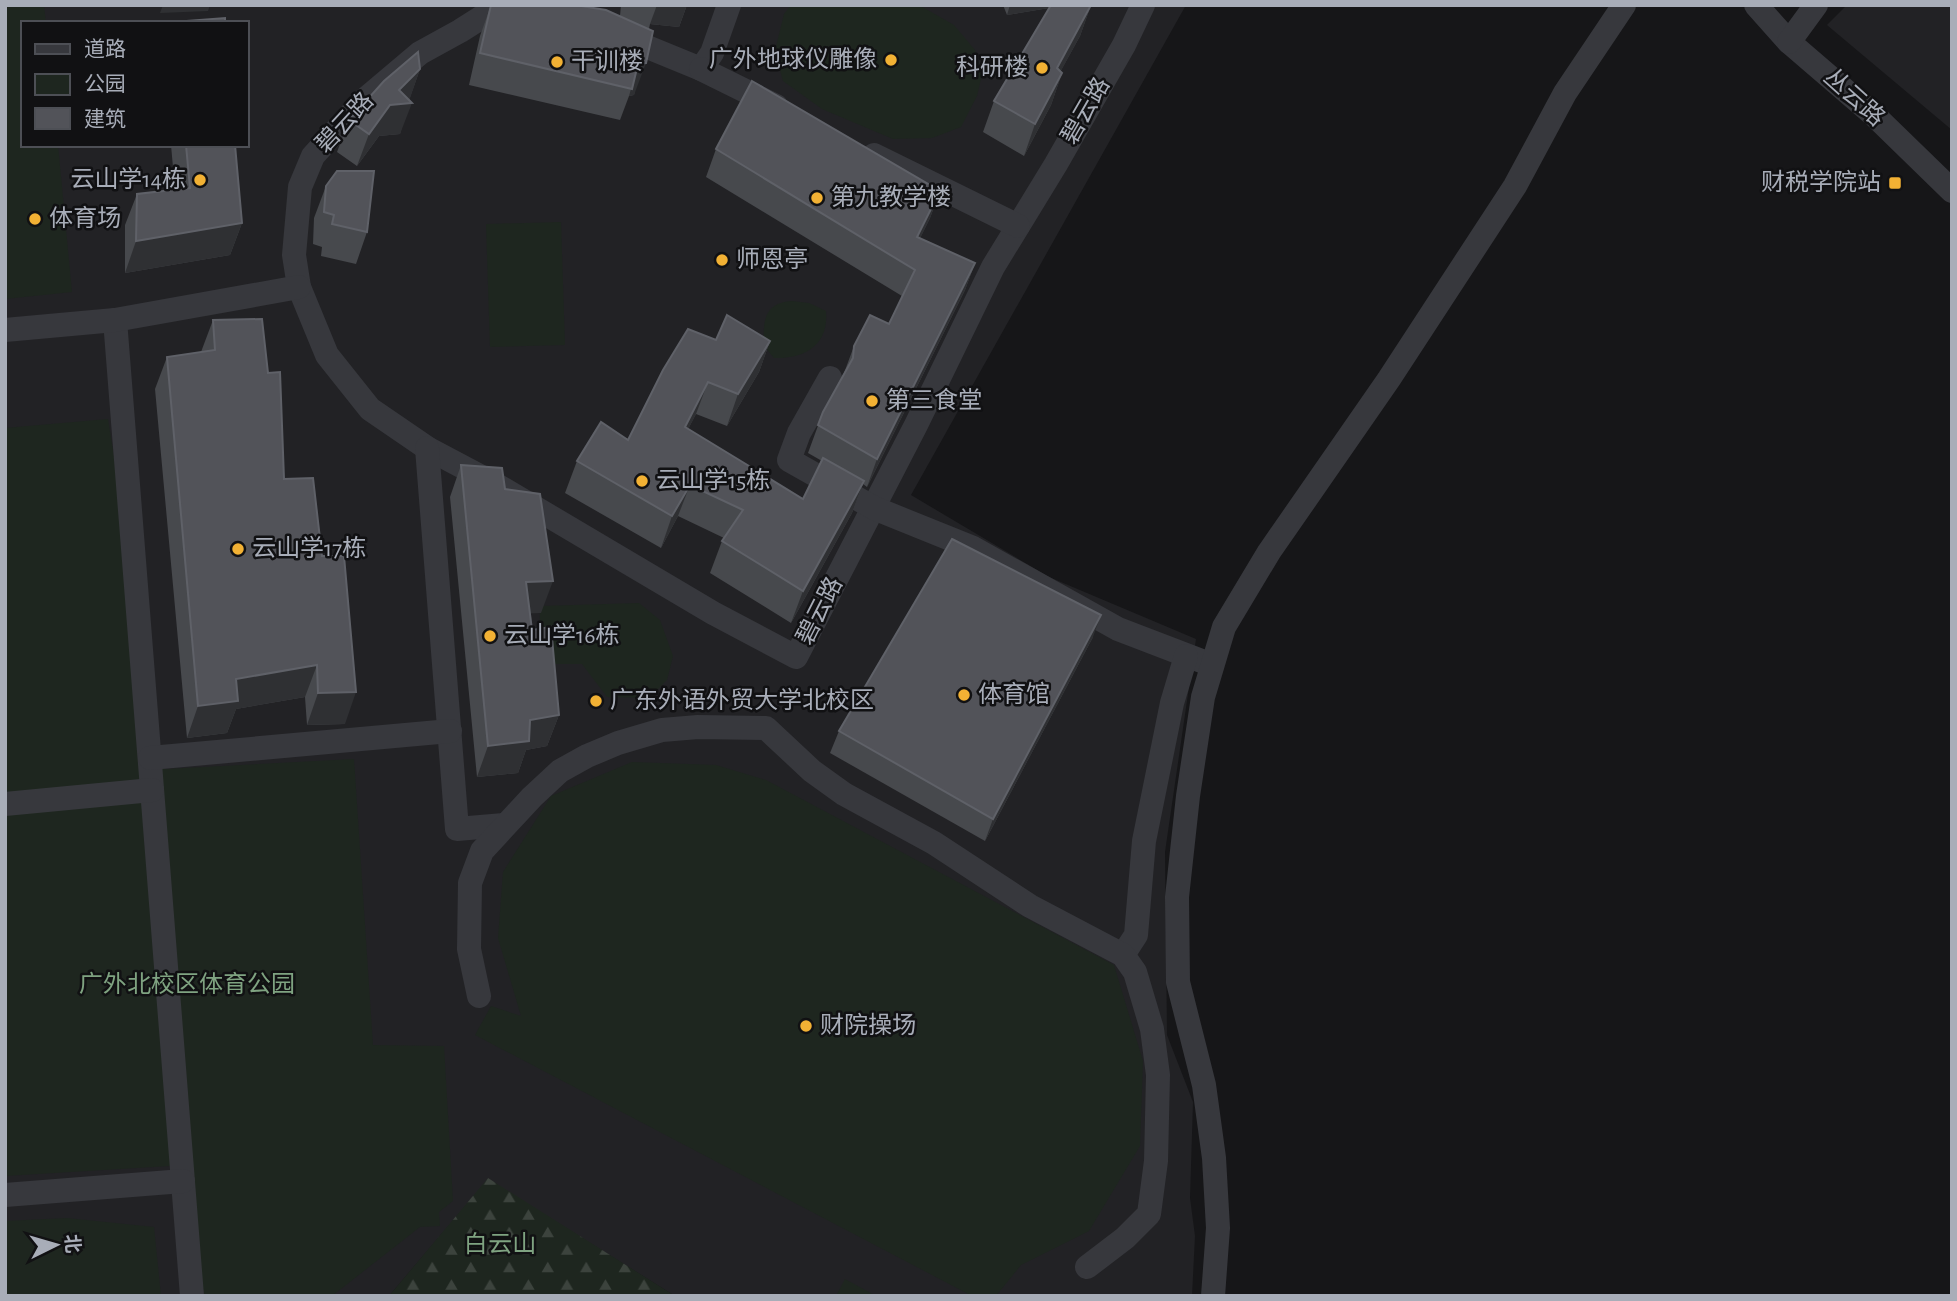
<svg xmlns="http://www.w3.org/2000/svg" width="1957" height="1301" viewBox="0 0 1957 1301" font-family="'Alegreya Sans','Noto Sans SC',sans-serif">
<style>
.built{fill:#222225;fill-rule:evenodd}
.green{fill:#1e261f}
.forest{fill:url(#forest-firs)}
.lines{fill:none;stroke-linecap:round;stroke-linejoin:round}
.minor{stroke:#37383d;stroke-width:24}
.wall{fill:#47494d}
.shaded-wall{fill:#2f3033}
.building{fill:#525359;stroke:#5f6168;stroke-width:2}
.poi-dot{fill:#f2b134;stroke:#111113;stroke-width:2.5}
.labels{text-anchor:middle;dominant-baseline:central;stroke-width:5;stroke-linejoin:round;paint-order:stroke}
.poi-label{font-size:24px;fill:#a8adb8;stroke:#111113;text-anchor:start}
.street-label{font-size:24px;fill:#a8adb8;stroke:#111113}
.park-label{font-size:24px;fill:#7fa381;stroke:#111113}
</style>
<defs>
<pattern id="forest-firs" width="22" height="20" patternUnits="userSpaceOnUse" patternTransform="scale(1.75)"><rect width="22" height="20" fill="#1e261f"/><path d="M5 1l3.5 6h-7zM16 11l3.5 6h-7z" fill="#3c433d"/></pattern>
</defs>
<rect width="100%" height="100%" fill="#161618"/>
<g class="built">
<path d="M 5,5 L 1186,5 L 911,495 L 1049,577 L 1196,639 L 1165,852 L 1167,1035 L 1193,1102 L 1190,1198 L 1195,1236 L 1192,1296 L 675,1296 L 488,1179 L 389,1296 L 5,1296 ZM 23,23 L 247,23 L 247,145 L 23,145 Z"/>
<path d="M 1847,5 L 1952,5 L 1952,130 L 1827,25 Z"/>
</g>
<g class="green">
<path d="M 5,5 L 44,5 L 46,23 L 23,23 L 23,145 L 58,145 L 72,292 L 5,299 Z"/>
<path d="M 791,5 L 919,5 L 954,25 L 975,50 L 982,74 L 977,96 L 961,127 L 932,138 L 893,139 L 822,109 L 783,81 L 775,51 L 784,14 Z"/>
<path d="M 561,222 L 565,345 L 490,347 L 486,224 Z"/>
<path d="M 792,301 L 809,303 L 826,311 C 829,345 805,359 774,358 L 764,346 C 763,322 763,303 792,301 Z"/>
<path d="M 108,419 L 164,769 L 354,759 L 373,1045 L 444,1046 L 453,1201 L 439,1212 L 440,1226 L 420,1227 L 332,1296 L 205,1296 L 170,1166 L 5,1176 L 5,428 Z"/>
<path d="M 639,603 L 660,620 L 673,656 L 667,680 L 649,698 L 607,697 L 582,664 L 539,664 L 540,606 Z"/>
<path d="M 632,762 L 716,765 L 766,780 L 1114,965 L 1143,1061 L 1140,1146 L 1089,1231 L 1021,1265 L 996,1296 L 972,1296 L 475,1035 L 491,1006 L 521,1016 L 498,938 L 503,872 L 551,796 Z"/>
<path d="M 67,1218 L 154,1227 L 161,1296 L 5,1296 L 5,1221 Z"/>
<path d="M 845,1279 L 876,1296 L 836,1296 Z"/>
</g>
<path class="forest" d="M 488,1178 L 675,1296 L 389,1296 Z"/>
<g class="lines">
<g class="minor">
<path d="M 1756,5 L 1789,42 L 1875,116 L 1952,191"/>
<path d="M 521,17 L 490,12 L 460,31 L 420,53 L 362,102 L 313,156 L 300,187 L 294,255 L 299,287 L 327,355 L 370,409 L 427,448 L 495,484 L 713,613 L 796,657 L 916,425 L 993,267 L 1056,164 L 1124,45 L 1143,5"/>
<path d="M 618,35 L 701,69 L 712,53 L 729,5"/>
<path d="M 1789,42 L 1816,5"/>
<path d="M 701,69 L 776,106"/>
<path d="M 874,155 L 1018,226"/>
<path d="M 115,320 L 192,1296"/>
<path d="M 5,330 L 115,320 L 299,287"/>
<path d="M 830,378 L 799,433 L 789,460 L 874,508 L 973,548 L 1118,629 L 1212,665"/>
<path d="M 427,448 L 457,829 L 504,825"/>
<path d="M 150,758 L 450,731"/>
<path d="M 5,804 L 152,790"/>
<path d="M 1123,955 L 1136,935 L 1144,841 L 1172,703 L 1186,656"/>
<path d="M 479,996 L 469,949 L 470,883 L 482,851 L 532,797 L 560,771 L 587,756 L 618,743 L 662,730 L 698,727 L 766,728 L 812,771 L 844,794 L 934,843 L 1030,906 L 1123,955 L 1135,972 L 1152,1029 L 1158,1075 L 1156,1161 L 1149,1214 L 1125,1238 L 1087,1267"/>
<path d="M 5,1195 L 183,1181"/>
<path d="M 1213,1296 L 1218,1228 L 1214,1158 L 1204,1085 L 1178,982 L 1177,897 L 1188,796 L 1203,697 L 1224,627 L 1269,552 L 1389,379 L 1515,186 L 1565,93 L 1624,5"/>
</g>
</g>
<g class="wall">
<path d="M 491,5 L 620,16 L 621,5 L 687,5 L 679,27 L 650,24 L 634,95 L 629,96 L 620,120 L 469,85 L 480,36 Z"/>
<path d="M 1003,5 L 1050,5 L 1049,8 L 1007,15 Z"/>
<path d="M 1091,5 L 1080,36 L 1060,72 L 1062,73 L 1051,105 L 1024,156 L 983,132 L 994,101 Z"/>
<path d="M 420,69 L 409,100 L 400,134 L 379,136 L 357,166 L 337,152 L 349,120 Z"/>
<path d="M 171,145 L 235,145 L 242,223 L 230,255 L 125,273 L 125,225 L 137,194 L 175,190 Z"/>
<path d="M 716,149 L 940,191 L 930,218 L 920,238 L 975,263 L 965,290 L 867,487 L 863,484 L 852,513 L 791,623 L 710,573 L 722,541 L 724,538 L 678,516 L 661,548 L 565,493 L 577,461 L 628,440 L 716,340 L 770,341 L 759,372 L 727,426 L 696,414 L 688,429 L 803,499 L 822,461 L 808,453 L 823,412 L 844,373 L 854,346 L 889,324 L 902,296 L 706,177 Z"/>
<path d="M 326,186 L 367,232 L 356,264 L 321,256 L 322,247 L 313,244 L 314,218 Z"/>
<path d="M 213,320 L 268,373 L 284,479 L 322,556 L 345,724 L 307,725 L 305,697 L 236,709 L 227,733 L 187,738 L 155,389 L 167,357 L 201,352 Z"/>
<path d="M 461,465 L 505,489 L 541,613 L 530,613 L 532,630 L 559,715 L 547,746 L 526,750 L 518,773 L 477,777 L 450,497 Z"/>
<path d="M 1093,637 L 985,841 L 830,753 L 839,731 Z"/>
</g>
<g class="shaded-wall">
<path d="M 163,5 L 210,5 L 208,11 L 160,13 Z"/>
<path d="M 308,5 L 336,5 L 307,7 Z"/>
<path d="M 657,5 L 687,5 L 679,27 L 650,24 Z"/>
<path d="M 1010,5 L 1050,5 L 1049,8 L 1007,15 Z"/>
<path d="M 1091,5 L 1080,36 L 1045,100 L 1057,68 Z"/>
<path d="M 646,63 L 634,95 L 629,96 L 638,64 Z"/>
<path d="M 420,69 L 409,101 L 412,103 L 400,134 L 379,136 L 357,166 L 369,134 L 399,90 Z"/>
<path d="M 1062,73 L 1051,105 L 1024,156 L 1035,124 Z"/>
<path d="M 940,191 L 930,218 L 907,265 L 917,237 Z"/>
<path d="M 242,223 L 230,255 L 125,273 L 136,241 Z"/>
<path d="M 975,263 L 965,290 L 867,487 L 877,459 Z"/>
<path d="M 770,341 L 759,372 L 727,426 L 738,394 Z"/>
<path d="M 708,382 L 696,414 L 673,459 L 685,427 Z"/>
<path d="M 864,481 L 852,513 L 791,623 L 803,591 Z"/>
<path d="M 690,485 L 678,516 L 661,548 L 672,516 Z"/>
<path d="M 553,581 L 541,613 L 515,614 L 526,582 Z"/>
<path d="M 1101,615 L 1093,637 L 985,841 L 993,819 Z"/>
<path d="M 317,665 L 305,697 L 236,709 L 227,733 L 187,738 L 198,706 L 236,679 Z"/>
<path d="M 356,692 L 345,724 L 307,725 L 318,693 Z"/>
<path d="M 559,715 L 547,746 L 526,750 L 518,773 L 477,777 L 488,746 L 530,720 Z"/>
</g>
<g class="building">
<path d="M 491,5 L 575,5 L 606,10 L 653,31 L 646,63 L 638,64 L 632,89 L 480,53 Z"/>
<path d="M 1051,5 L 1091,5 L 1057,68 L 1062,73 L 1035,124 L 994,101 Z"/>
<path d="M 225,18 L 225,23 L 174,23 L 174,22 Z"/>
<path d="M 418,52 L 420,69 L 399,90 L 412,103 L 390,105 L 369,134 L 349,120 L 384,81 Z"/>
<path d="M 752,81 L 940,191 L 917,237 L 975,263 L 877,459 L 818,425 L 823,412 L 853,358 L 854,346 L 870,315 L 889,324 L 915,270 L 716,149 Z"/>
<path d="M 186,145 L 235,145 L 242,223 L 136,241 L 137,194 L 190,188 Z"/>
<path d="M 337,171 L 374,171 L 367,232 L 332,224 L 334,215 L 324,212 L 326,186 Z"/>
<path d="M 727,315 L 770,341 L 738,394 L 708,382 L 685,427 L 803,499 L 823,458 L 864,481 L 803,591 L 722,541 L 743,510 L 690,485 L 672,516 L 577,461 L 601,422 L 628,440 L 663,370 L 688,329 L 716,340 Z"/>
<path d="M 262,319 L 268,373 L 280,372 L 284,479 L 313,478 L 322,556 L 344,556 L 356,692 L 318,693 L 317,665 L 236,679 L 238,701 L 198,706 L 167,357 L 215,350 L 213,320 Z"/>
<path d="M 461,465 L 502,468 L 505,489 L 540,494 L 553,581 L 526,582 L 532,630 L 551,627 L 559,715 L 530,720 L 529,741 L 488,746 Z"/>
<path d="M 952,539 L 1101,615 L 993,819 L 839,731 Z"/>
</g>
<g class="poi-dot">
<circle cx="891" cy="60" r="7"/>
<circle cx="557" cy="62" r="7"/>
<circle cx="1042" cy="68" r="7"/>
<circle cx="200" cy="180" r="7"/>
<rect x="1888" y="176" width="14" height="14" rx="3.5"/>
<circle cx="817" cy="198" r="7"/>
<circle cx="35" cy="219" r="7"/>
<circle cx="722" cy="260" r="7"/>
<circle cx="872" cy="401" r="7"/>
<circle cx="642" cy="481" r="7"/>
<circle cx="238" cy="549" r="7"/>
<circle cx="490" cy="636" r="7"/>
<circle cx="964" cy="695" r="7"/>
<circle cx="596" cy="701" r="7"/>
<circle cx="806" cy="1026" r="7"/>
</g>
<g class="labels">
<g class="poi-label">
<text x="877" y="60" text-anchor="end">广外地球仪雕像</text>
<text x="571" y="62">干训楼</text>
<text x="1028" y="68" text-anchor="end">科研楼</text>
<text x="186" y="180" text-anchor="end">云山学14栋</text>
<text x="1881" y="183" text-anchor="end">财税学院站</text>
<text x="831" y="198">第九教学楼</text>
<text x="49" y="219">体育场</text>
<text x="736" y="260">师恩亭</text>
<text x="886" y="401">第三食堂</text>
<text x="656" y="481">云山学15栋</text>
<text x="252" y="549">云山学17栋</text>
<text x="504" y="636">云山学16栋</text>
<text x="978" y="695">体育馆</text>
<text x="610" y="701">广东外语外贸大学北校区</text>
<text x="820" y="1026">财院操场</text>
</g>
<g class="street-label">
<text transform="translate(1854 98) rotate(42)">丛云路</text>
<text transform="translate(1086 111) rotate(-60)">碧云路</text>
<text transform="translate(345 123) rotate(-47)">碧云路</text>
<text transform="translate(820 611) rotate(-63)">碧云路</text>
</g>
<g class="park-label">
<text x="187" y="985">广外北校区体育公园</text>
<text x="500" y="1245">白云山</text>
</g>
</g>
<rect width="1957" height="1301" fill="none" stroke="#a8adb8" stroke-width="14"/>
<rect x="21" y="21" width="228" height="126" fill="#111113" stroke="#4d4f55" stroke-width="2"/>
<rect x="35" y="44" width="35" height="10" fill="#37383d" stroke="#4d4f55" stroke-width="2"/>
<text x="84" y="56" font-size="21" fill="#a8adb8">道路</text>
<rect x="35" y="74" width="35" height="21" fill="#1e261f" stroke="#4d4f55" stroke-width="2"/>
<text x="84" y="91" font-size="21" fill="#a8adb8">公园</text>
<rect x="35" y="108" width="35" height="21" fill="#525359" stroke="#4d4f55" stroke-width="2"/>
<text x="84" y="126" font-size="21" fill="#a8adb8">建筑</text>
<g transform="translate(56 1245) rotate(85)" stroke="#111113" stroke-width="5" paint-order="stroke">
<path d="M0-5L12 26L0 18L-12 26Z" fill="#a8adb8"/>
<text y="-10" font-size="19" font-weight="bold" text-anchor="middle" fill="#a8adb8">北</text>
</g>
</svg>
